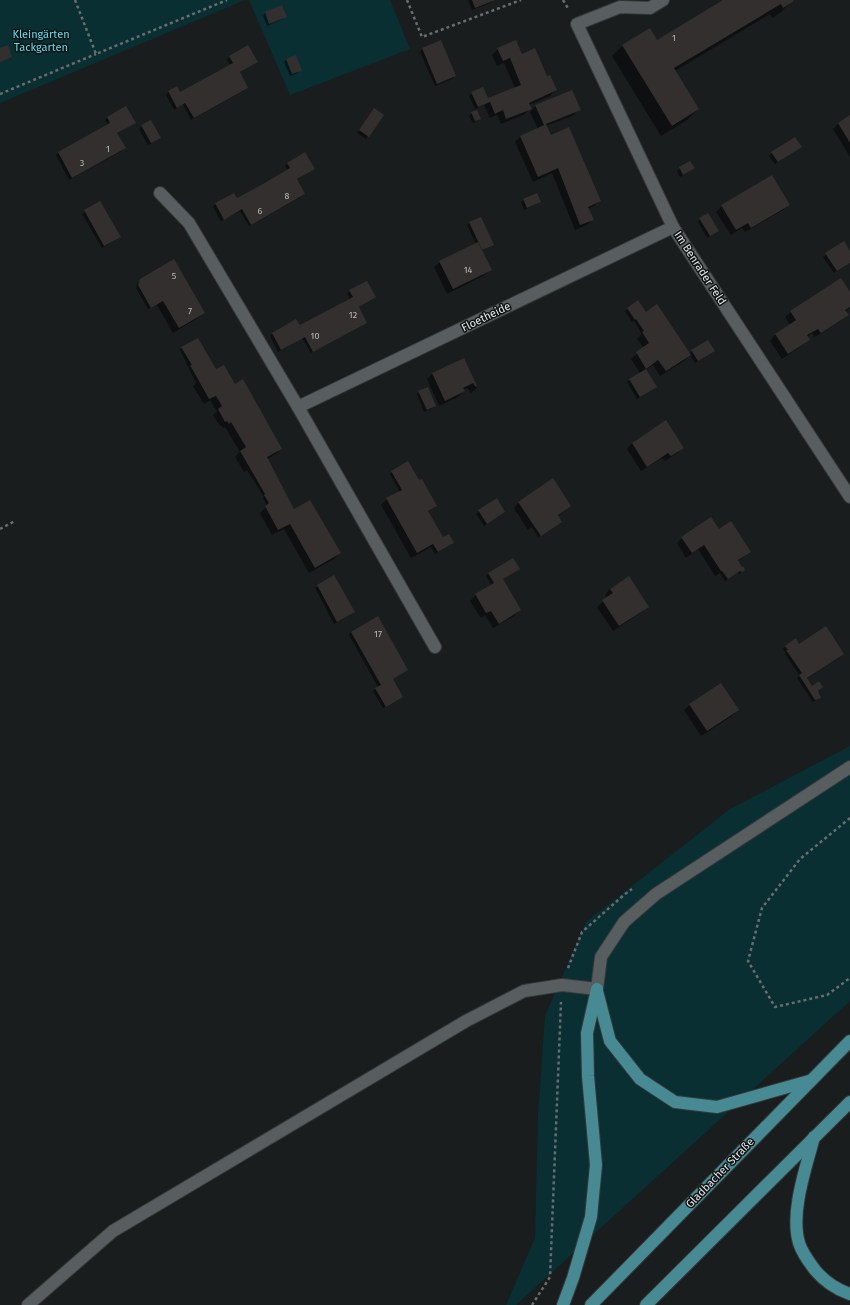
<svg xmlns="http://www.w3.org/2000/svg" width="850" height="1305" viewBox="0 0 850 1305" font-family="'Fira Sans',sans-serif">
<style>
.green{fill:#092f33}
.shadow{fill:#0007}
.building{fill:#342f2f}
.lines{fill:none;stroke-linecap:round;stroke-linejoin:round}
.minor-casing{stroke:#363939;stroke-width:14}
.primary-casing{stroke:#363939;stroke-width:14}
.path{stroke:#696d6d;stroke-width:2.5;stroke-dasharray:3 3;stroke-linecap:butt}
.minor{stroke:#585e5f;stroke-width:12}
.primary{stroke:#478a93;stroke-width:12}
.labels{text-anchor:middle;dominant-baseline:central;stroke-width:3;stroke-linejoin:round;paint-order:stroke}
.number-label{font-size:9px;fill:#b8b9b9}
.park-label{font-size:11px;fill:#60ddee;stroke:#101415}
.street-label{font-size:11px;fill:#e4e7e7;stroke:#101415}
</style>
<rect width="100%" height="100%" fill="#191d1e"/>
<g class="green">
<path d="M 0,0 L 245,0 L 0,103 Z"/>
<path d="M 249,0 L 390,0 L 410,49 L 290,95 Z"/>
<path d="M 850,746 L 850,1001 L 516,1305 L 506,1305 L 535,1238 L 538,1116 L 545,1016 L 586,922 L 730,809 Z"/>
</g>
<g class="shadow">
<path d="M 468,0 L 493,0 L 490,3 L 472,10 Z"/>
<path d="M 725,0 L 792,0 L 792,1 L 781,12 L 772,18 L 770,14 L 675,71 L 698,109 L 687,120 L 661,136 L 612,56 L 623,45 L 657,41 Z"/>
<path d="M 282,6 L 286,16 L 283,19 L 267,26 L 263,16 L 265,13 Z"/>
<path d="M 440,41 L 455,76 L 452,79 L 435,86 L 420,52 L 422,49 Z"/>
<path d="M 247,47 L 256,62 L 239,73 L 247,88 L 245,90 L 191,120 L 183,104 L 174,110 L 166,95 L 168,92 L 176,88 L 179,94 L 230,65 L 227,59 Z"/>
<path d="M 498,49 L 521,55 L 547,77 L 555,90 L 550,96 L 529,105 L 530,108 L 525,114 L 501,124 L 497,115 L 490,118 L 484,105 L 475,109 L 469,96 L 472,93 L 483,88 L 488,100 L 515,88 L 504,63 L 497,66 L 492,55 Z"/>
<path d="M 287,59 L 301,70 L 298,73 L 290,76 L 284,62 Z"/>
<path d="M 536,106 L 579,109 L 574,115 L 546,126 L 551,136 L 600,200 L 594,206 L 588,209 L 592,220 L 587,225 L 575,230 L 552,173 L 533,182 L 515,142 L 521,136 L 538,129 L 530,112 Z"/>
<path d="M 374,109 L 368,136 L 366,139 L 357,133 Z"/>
<path d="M 472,113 L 480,119 L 473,123 L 469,116 Z"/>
<path d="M 108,117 L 134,123 L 116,134 L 124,148 L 122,151 L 69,180 L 56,155 L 59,153 L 108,125 L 105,120 Z"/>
<path d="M 850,117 L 850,157 L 833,129 L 838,124 Z"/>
<path d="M 142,126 L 160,138 L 148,145 L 139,129 Z"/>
<path d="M 798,149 L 775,164 L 769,156 L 772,153 Z"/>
<path d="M 690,162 L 694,168 L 680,177 L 677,171 Z"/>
<path d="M 287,163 L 313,169 L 296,180 L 304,194 L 301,197 L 249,226 L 240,211 L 221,221 L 213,207 L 216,204 L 233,194 L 236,199 L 288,171 L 285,166 Z"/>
<path d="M 536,194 L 540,202 L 537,204 L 524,210 L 521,202 L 523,200 Z"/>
<path d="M 100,202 L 120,237 L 102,248 L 82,214 Z"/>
<path d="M 789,205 L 783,210 L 745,232 L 742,228 L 731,235 L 716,212 L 722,206 Z"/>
<path d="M 700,219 L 718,231 L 707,238 L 698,222 Z"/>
<path d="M 470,223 L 493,244 L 481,251 L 490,270 L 485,275 L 447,294 L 434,267 L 440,262 L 476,244 L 467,225 Z"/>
<path d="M 843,243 L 850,253 L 850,263 L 834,273 L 823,257 Z"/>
<path d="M 141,280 L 203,313 L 198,318 L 173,333 L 157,305 L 148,309 L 136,288 L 138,283 Z"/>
<path d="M 350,291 L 375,297 L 358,308 L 363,325 L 311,353 L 302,338 L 278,352 L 270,336 L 272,334 L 296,321 L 299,327 L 350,299 L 347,293 Z"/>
<path d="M 850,294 L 850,308 L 845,312 L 847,314 L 842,320 L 815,337 L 812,333 L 807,337 L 809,340 L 803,345 L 782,359 L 770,341 L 775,335 L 790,325 L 785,317 L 791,312 Z"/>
<path d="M 628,309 L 645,313 L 689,354 L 692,351 L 711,353 L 695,363 L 690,355 L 684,361 L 660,376 L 653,365 L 645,370 L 655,387 L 637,399 L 627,382 L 640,373 L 631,359 L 644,348 L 637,339 L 642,334 L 634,321 L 632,322 L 625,311 Z"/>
<path d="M 182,348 L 216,370 L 234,385 L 281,449 L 276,454 L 267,459 L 294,510 L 340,553 L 334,559 L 309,573 L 284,529 L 272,535 L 260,513 L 267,506 L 263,498 L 264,497 L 247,470 L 244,472 L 235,457 L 240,452 L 225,427 L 223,428 L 221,425 L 220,426 L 213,415 L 217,412 L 210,400 L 204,404 L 193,386 L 196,383 L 180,350 Z"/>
<path d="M 463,359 L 477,388 L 471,393 L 467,388 L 463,390 L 464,391 L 458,397 L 439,406 L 427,379 L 432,374 Z"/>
<path d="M 419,392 L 435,406 L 433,408 L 424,412 L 417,394 Z"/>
<path d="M 666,422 L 683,448 L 677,453 L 665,461 L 662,458 L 641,471 L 627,449 L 632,443 Z"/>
<path d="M 392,472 L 436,506 L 427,512 L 443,539 L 453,543 L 451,545 L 435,554 L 431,547 L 411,558 L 381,505 L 387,499 L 400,492 L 390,474 Z"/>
<path d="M 496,500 L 502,514 L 484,526 L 476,514 Z"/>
<path d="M 519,502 L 570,506 L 557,517 L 558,524 L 538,537 L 532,527 L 528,530 L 514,508 Z"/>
<path d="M 719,530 L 750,552 L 737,562 L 744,570 L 739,574 L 738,572 L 725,581 L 720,573 L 715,576 L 698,549 L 686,558 L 677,543 L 682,538 Z"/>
<path d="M 519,569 L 502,579 L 520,610 L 514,616 L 493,628 L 485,615 L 481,618 L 470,601 L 476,595 L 492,586 L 486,576 L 489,573 Z"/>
<path d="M 333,577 L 351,614 L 334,624 L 315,588 Z"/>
<path d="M 629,577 L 648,606 L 642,612 L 613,631 L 597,607 L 607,598 L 605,595 L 610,589 Z"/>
<path d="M 351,632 L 407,670 L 392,679 L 399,699 L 383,708 L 373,691 L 378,687 L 349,635 Z"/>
<path d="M 798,644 L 843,654 L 837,659 L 806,679 L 811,687 L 817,691 L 820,697 L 813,702 L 797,678 L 800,676 L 785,654 L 786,653 L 783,649 L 786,646 Z"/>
<path d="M 690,705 L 738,710 L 732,716 L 701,736 L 684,710 Z"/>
</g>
<g class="building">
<path d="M 472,0 L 495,0 L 475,8 Z"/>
<path d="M 723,0 L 793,0 L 794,1 L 783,8 L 781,4 L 674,68 L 699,109 L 672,126 L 622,45 L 650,28 L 657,40 Z"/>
<path d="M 282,5 L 287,17 L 269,24 L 265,12 Z"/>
<path d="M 441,40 L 456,76 L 437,84 L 422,48 Z"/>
<path d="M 516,40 L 522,54 L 535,48 L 547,76 L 550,75 L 557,90 L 529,103 L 532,109 L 506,119 L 503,110 L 495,114 L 490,102 L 478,107 L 471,92 L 483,87 L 488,98 L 521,85 L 510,58 L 503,61 L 497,48 Z"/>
<path d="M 8,45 L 12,57 L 0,62 L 0,48 Z"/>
<path d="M 248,45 L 258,62 L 240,72 L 248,88 L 194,118 L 185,103 L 177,108 L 168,91 L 177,86 L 180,92 L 233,63 L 229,56 Z"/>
<path d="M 296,55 L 302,71 L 292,74 L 286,59 Z"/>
<path d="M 572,90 L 581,110 L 546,124 L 551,135 L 569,127 L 601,201 L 588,207 L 594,220 L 580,225 L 558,168 L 538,177 L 520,136 L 544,125 L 535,105 Z"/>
<path d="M 126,106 L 136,123 L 117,133 L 126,148 L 72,178 L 58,152 L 110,123 L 107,117 Z"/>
<path d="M 374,108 L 384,115 L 369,137 L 359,130 Z"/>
<path d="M 477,110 L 481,119 L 475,121 L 471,112 Z"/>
<path d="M 850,115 L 850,143 L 838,123 Z"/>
<path d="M 151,120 L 161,138 L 151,143 L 141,125 Z"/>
<path d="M 795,137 L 802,147 L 778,162 L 771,152 Z"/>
<path d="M 305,152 L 315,169 L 297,179 L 305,194 L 251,225 L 242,209 L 224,220 L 215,203 L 234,193 L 237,198 L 263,184 L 290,168 L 287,163 Z"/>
<path d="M 690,161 L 695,168 L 683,175 L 679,167 Z"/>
<path d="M 772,175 L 790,205 L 751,228 L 748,223 L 736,230 L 721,205 Z"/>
<path d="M 537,193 L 541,202 L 527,208 L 523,199 Z"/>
<path d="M 100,201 L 121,237 L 104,246 L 84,210 Z"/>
<path d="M 708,213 L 719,231 L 710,236 L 699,218 Z"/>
<path d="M 481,217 L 494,245 L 482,250 L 469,222 Z"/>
<path d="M 844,241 L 850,251 L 850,263 L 837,271 L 825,253 Z"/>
<path d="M 478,242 L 492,270 L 453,289 L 439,261 Z"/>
<path d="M 174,259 L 205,313 L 179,328 L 163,301 L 151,308 L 138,285 L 140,279 Z"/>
<path d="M 841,278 L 850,292 L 850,307 L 845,310 L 849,315 L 821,333 L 818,329 L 807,335 L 810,340 L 788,354 L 775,334 L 796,320 L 790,311 Z"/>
<path d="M 367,281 L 376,297 L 359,307 L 367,323 L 313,352 L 305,337 L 281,350 L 272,333 L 296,319 L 300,325 L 353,297 L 349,290 Z"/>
<path d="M 638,300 L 646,312 L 657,304 L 691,355 L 666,371 L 658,360 L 646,369 L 636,352 L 649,343 L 642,332 L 644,331 L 636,319 L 635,320 L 627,308 Z"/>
<path d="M 198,338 L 216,369 L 224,365 L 235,384 L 243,379 L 282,449 L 267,457 L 294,509 L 310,500 L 341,553 L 315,568 L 290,524 L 278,530 L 265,506 L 269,503 L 264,495 L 265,494 L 240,451 L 246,447 L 231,422 L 229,424 L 227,421 L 225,422 L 218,409 L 222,406 L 216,396 L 209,399 L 190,365 L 192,365 L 181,347 Z"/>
<path d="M 708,340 L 715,351 L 698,361 L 691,350 Z"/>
<path d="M 464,358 L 477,386 L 475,386 L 473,383 L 463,388 L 465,391 L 445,401 L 432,373 Z"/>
<path d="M 646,369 L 657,387 L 640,397 L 629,379 Z"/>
<path d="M 428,387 L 436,406 L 427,410 L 418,391 Z"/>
<path d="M 666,420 L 684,448 L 671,456 L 668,453 L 647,467 L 632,443 Z"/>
<path d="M 408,461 L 419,480 L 422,479 L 437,506 L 428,511 L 443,537 L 449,534 L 454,543 L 438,552 L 433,544 L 417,553 L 386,498 L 402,490 L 391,471 Z"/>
<path d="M 553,478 L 571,506 L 558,515 L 562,522 L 541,536 L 518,502 Z"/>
<path d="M 497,498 L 505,512 L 487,524 L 478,510 Z"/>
<path d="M 711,517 L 719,529 L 731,521 L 751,552 L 738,560 L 742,567 L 743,566 L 745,570 L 742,572 L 740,571 L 728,579 L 722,571 L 721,571 L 704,545 L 692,553 L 681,537 Z"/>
<path d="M 513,558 L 520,569 L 503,579 L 521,610 L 499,624 L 491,611 L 486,613 L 475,594 L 494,583 L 488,573 Z"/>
<path d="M 334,575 L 355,612 L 337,622 L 317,585 Z"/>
<path d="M 629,576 L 649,607 L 619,626 L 602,600 L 613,593 L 610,589 Z"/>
<path d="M 378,616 L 408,670 L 393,679 L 403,697 L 386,707 L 375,688 L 381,685 L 351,632 Z"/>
<path d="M 826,626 L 844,654 L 807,678 L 812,686 L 819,681 L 823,687 L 818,691 L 821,698 L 815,700 L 799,675 L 802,673 L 786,650 L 788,650 L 785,646 L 796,638 L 799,644 Z"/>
<path d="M 721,683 L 739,710 L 707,731 L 689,704 Z"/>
</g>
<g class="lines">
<g class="minor-casing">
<g id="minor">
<path d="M 663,0 L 650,8 L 620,7 L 577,24 L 673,227 L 850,497"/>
<path d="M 160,193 L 189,223 L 298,407 L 435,647"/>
<path d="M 298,407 L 673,227"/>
<path d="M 28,1305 L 113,1231 L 466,1021 L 524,991 L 562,985 L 597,989 L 601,957 L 624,922 L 656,894 L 850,767"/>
</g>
</g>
<g class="primary-casing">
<g id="primary">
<path d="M 597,991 L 610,1041 L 640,1079 L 675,1102 L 717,1107 L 809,1081"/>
<path d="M 814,1137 C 806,1168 790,1212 799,1243 C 802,1253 809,1262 815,1270 C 825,1282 835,1289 850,1294"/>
<path d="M 563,1305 L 573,1278 L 591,1217 L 596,1165 L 588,1076 L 587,1033 L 597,989"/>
<path d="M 591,1305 L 850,1041"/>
<path d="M 646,1305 L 850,1102"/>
</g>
</g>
<g class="path">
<path d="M 75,0 L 96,54 L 227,0"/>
<path d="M 407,0 L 422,37 L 521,0"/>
<path d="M 563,0 L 569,10"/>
<path d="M 0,94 L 96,54"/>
<path d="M 0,529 L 15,521"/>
<path d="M 850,818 L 800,859 L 762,908 L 748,961 L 775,1007 L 827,995 L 850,978"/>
<path d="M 568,968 L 582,932 L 625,894 L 632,889"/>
<path d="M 532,1305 L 550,1277 L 561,1002"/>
</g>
<use href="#minor" class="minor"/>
<use href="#primary" class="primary"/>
</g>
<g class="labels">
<g class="number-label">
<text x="674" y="38">1</text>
<text x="108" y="149">1</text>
<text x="82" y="163">3</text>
<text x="287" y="196">8</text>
<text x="260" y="211">6</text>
<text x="468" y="270">14</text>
<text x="174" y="276">5</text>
<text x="190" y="311">7</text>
<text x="353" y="315">12</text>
<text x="315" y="336">10</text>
<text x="378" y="634">17</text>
</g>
<g class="park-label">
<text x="41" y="34">Kleingärten<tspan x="41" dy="13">Tackgarten</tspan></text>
</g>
<g class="street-label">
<text transform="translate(700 268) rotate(57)">Im Benrader Feld</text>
<text transform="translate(486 317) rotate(-26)">Floetheide</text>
<text transform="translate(720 1173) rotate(-46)">Gladbacher Straße</text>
</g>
</g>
</svg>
